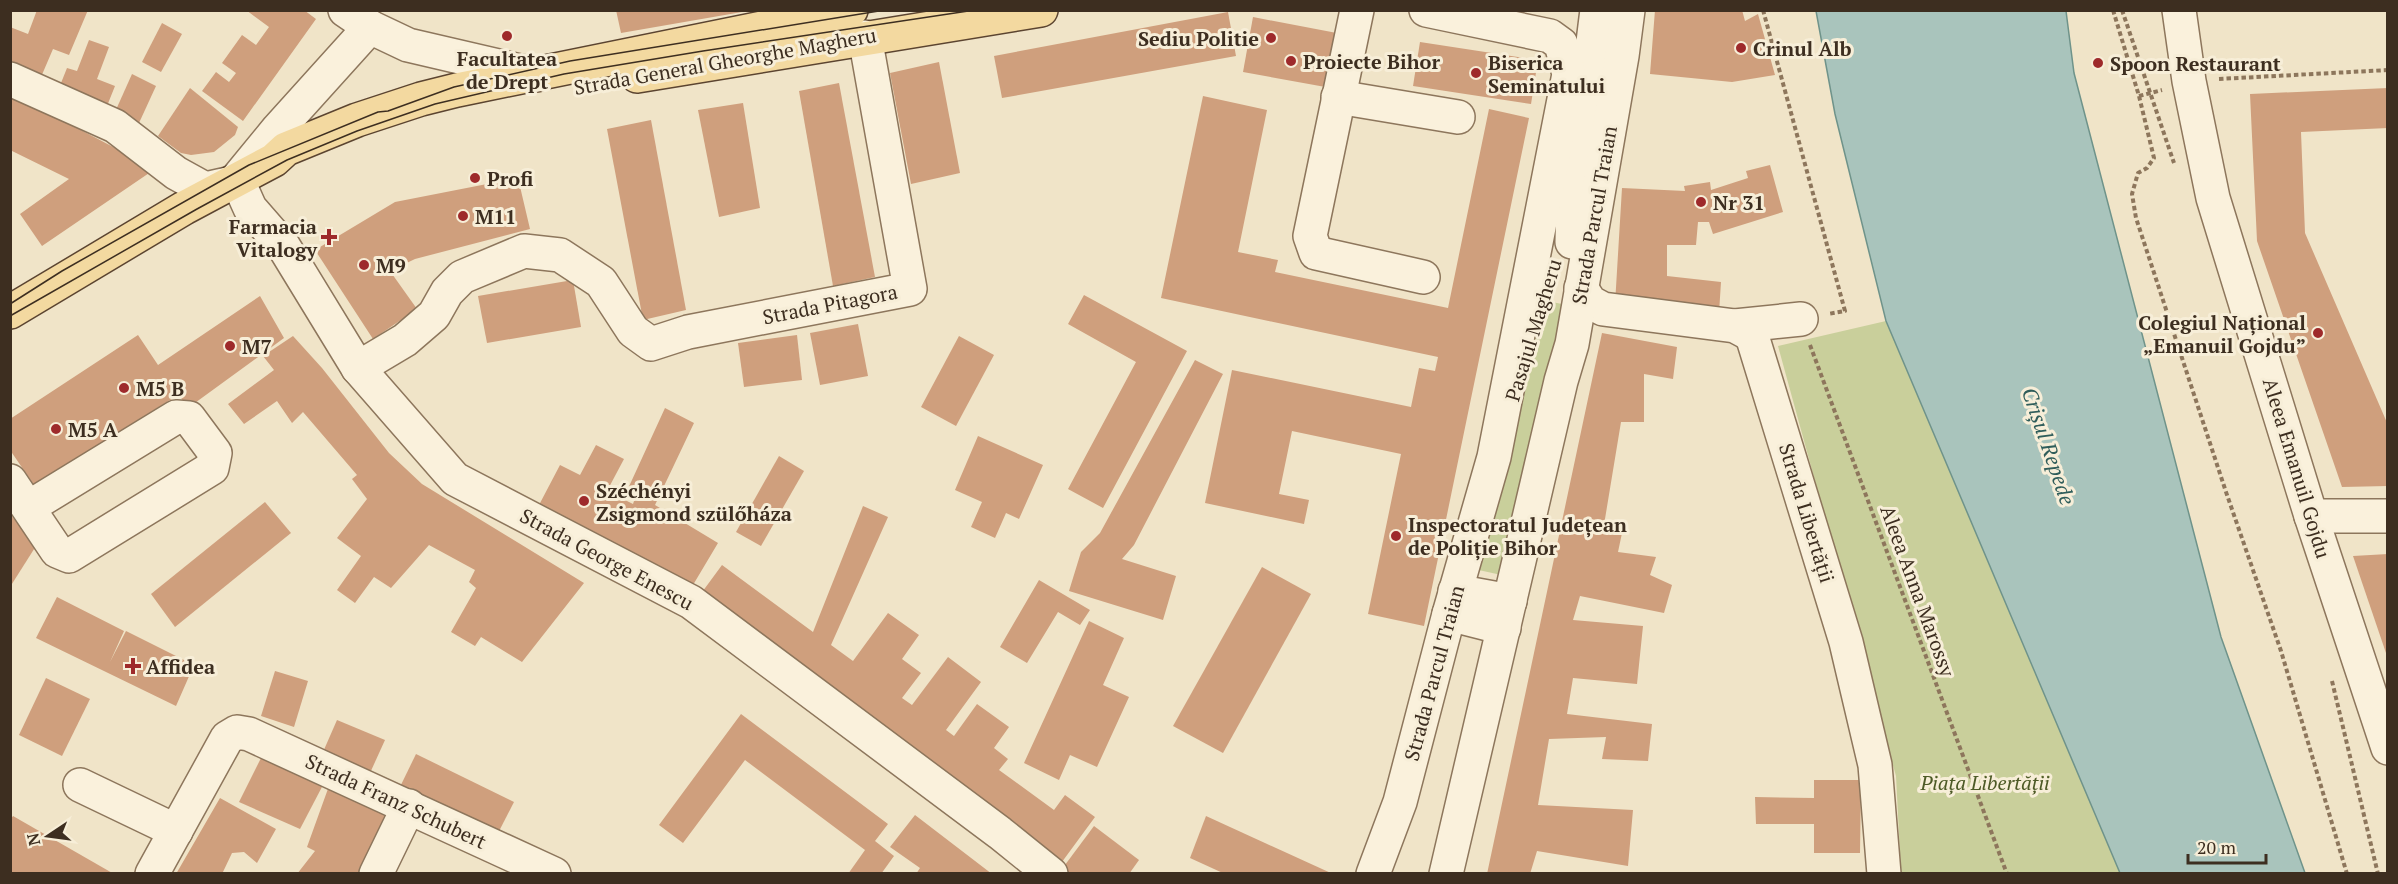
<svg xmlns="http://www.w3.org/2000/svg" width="2398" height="884" viewBox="0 0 2398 884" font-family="'PT Serif',serif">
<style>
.green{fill:#c9cf9b}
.water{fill:#a9c4bc;stroke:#6f938a;stroke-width:1.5}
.building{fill:#cf9f7d}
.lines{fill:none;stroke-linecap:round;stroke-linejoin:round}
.minor-casing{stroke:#8d765c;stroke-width:36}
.major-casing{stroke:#5b4430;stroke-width:36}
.path{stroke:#8d765c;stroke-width:4;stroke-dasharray:4.5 3;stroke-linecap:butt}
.minor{stroke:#faf1dc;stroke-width:33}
.major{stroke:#f3d9a0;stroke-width:33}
.tram{stroke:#3d2e20;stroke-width:1.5}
.poi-dot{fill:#9e2a2b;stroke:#f7eed8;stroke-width:2}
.labels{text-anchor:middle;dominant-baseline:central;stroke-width:6;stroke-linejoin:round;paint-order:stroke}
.poi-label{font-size:20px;font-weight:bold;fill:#3d2e20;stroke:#f7eed8;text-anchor:start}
.street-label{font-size:20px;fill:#3d2e20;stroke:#f7eed8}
.park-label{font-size:20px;font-style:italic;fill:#4d5a26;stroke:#f7eed8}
.water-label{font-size:21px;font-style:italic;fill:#2f5d5a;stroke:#f7eed8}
</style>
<rect width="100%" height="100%" fill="#f0e4c8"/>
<g class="green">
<path d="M 1542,300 L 1567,305 L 1515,578 L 1474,569 Z"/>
<path d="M 1886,321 L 2120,873 L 1901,873 L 1896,776 L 1778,346 Z"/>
</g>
<path class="water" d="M 1816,11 L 2066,11 L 2074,73 L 2221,637 L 2305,873 L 2120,873 L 1886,321 L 1835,114 Z"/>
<g class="building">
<path d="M 37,10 L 88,10 L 69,55 L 53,49 L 41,77 L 10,64 L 10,27 L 28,34 Z"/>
<path d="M 246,10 L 304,10 L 316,19 L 243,121 L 202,91 L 216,72 L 229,82 L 236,73 L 222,63 L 242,35 L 256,45 L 269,27 Z"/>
<path d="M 616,10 L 741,10 L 742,12 L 621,33 Z"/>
<path d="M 1655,10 L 1742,10 L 1745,21 L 1758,14 L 1775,75 L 1732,82 L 1650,74 Z"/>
<path d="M 1228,12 L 1236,56 L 1002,98 L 994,56 Z"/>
<path d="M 1253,17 L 1342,34 L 1331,88 L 1243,72 Z"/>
<path d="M 162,23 L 182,34 L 161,72 L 142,62 Z"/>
<path d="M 89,40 L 109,47 L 97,79 L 115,86 L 105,111 L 57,93 L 67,68 L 77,71 Z"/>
<path d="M 1420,42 L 1538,60 L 1531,104 L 1413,86 Z"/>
<path d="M 939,62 L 960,173 L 911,184 L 890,73 Z"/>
<path d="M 132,74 L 156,86 L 139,123 L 115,112 Z"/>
<path d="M 839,83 L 875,277 L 833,286 L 799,91 Z"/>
<path d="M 190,88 L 238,127 L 235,135 L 214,152 L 191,155 L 181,153 L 158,136 Z"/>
<path d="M 2388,88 L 2388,128 L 2301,132 L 2305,233 L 2388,425 L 2388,486 L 2342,487 L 2257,241 L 2250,94 Z"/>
<path d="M 10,94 L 20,98 L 155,169 L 42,246 L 20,214 L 69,179 L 10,150 Z"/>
<path d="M 1203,96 L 1267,110 L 1238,252 L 1278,260 L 1275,272 L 1448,308 L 1489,109 L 1529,118 L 1424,626 L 1368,614 L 1401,454 L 1292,431 L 1279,494 L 1309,500 L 1304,524 L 1205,503 L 1232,370 L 1411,407 L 1419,368 L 1435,371 L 1438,357 L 1161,298 Z"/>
<path d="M 743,103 L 760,208 L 719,217 L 698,110 Z"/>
<path d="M 651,120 L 686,310 L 643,320 L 607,129 Z"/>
<path d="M 1770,165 L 1783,212 L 1713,234 L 1709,222 L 1698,222 L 1696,245 L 1667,245 L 1667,276 L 1721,282 L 1719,313 L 1615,304 L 1622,188 L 1685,191 L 1684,186 L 1710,182 L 1711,190 L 1748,178 L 1746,171 Z"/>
<path d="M 518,178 L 530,229 L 415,259 L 390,271 L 417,309 L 373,339 L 315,250 L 395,202 Z"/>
<path d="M 573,280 L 581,327 L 487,343 L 478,296 Z"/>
<path d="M 1084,295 L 1187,351 L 1103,508 L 1068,489 L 1136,362 L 1068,324 Z"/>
<path d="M 260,296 L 284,338 L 188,408 L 174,388 L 178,395 L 34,485 L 10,450 L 10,419 L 138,335 L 158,365 Z"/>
<path d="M 858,324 L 868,376 L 820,385 L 810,333 Z"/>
<path d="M 1602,333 L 1677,347 L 1673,379 L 1644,374 L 1644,422 L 1621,422 L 1603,531 L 1622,533 L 1618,552 L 1656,557 L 1650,575 L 1672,585 L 1664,613 L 1580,596 L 1573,620 L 1643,626 L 1637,684 L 1573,678 L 1567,714 L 1652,724 L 1648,761 L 1602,759 L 1606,737 L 1549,739 L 1538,805 L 1633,810 L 1628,866 L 1537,851 L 1530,874 L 1487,874 Z"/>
<path d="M 797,335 L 802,380 L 744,387 L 738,343 Z"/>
<path d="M 293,336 L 322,368 L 389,453 L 422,484 L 584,583 L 522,662 L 481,637 L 475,646 L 451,632 L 476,588 L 469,582 L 475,570 L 429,545 L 391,588 L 374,577 L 355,603 L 337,590 L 361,556 L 337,538 L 367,499 L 352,479 L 357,475 L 303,412 L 292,423 L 277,401 L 244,424 L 228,404 L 274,370 L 263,356 Z"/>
<path d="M 959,336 L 994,355 L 956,426 L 921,407 Z"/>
<path d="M 1195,360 L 1223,374 L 1134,545 L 1122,559 L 1176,576 L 1163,620 L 1069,591 L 1081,552 L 1100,533 Z"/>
<path d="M 665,408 L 694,423 L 655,505 L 718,543 L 690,590 L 539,505 L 560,465 L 580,475 L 596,445 L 624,459 L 607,491 L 633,504 L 635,498 L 626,493 Z"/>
<path d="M 978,436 L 1043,465 L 1019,519 L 1006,513 L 995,538 L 971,527 L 982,502 L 955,490 Z"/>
<path d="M 779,456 L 804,471 L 761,546 L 736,532 Z"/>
<path d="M 265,502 L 291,533 L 175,627 L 151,594 Z"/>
<path d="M 863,506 L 888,517 L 831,645 L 853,661 L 888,613 L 919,635 L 902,659 L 921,673 L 902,698 L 912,705 L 948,657 L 981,682 L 946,730 L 954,736 L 977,704 L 1009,727 L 994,748 L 1008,759 L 999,770 L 1054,810 L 1065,795 L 1095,817 L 1059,866 L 697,599 L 722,565 L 813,632 Z"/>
<path d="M 10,514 L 36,546 L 10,587 Z"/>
<path d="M 2388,554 L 2388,656 L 2387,656 L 2353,556 Z"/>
<path d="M 1262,567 L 1311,594 L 1223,753 L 1173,726 Z"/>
<path d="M 1039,580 L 1090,610 L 1080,625 L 1058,612 L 1027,663 L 1000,647 Z"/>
<path d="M 57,597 L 124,631 L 110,662 L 126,631 L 194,665 L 176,706 L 36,638 Z"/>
<path d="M 1089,621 L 1124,638 L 1103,685 L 1129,697 L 1097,767 L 1070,755 L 1059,780 L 1024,763 Z"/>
<path d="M 275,671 L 308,681 L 294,727 L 261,716 Z"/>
<path d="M 46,678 L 90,699 L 62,756 L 19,735 Z"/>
<path d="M 741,714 L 888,824 L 875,841 L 894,856 L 881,874 L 848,874 L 865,850 L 745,760 L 683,843 L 659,825 Z"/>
<path d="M 337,720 L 385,740 L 370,773 L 323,752 Z"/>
<path d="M 416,754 L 514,802 L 495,839 L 398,791 Z"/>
<path d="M 261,758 L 323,785 L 300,829 L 239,802 Z"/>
<path d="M 1814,780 L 1861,780 L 1860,853 L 1814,853 L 1814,824 L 1756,824 L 1755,797 L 1814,798 Z"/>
<path d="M 329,786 L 391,818 L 364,874 L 297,874 L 315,851 L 307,847 Z"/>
<path d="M 220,798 L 276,829 L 257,863 L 244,852 L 232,853 L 222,874 L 176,874 Z"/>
<path d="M 915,815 L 992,874 L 916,874 L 920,868 L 890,847 Z"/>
<path d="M 13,816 L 114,874 L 10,874 L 10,820 Z"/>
<path d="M 1206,816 L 1333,874 L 1225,874 L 1190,858 Z"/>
<path d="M 1094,826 L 1139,860 L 1129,874 L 1059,873 Z"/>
</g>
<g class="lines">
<g class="minor-casing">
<g id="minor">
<path d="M 345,10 L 370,27"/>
<path d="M 1357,10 L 1310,236 L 1316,253 L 1423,277"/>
<path d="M 2179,10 L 2189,81 L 2213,198 L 2311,516 L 2388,748"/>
<path d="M 537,75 L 408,45 L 370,27 L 278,129 L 237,179 L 250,208 L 284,247 L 358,368 L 455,479 L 691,602 L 1000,833 L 1051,874"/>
<path d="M 10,79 L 115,126 L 176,173 L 205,189 L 227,184"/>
<path d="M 1338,97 L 1458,117"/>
<path d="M 1572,242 L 1573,203 L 1597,10"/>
<path d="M 1581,288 L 1590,302 L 1603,309 L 1735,326 L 1748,333 L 1753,339 L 1846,642 L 1875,765 L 1884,874"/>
<path d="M 1735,326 L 1801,319"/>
<path d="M 358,368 L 405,340 L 434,315 L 447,292 L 462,277 L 524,251 L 560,255 L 601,282 L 633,331 L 651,344 L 688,332 L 910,289 L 865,37"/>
<path d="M 10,481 L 57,551 L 69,556 L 212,468 L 215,453 L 189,418 L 176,417 L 29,507"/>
<path d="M 2311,516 L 2388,516"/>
<path d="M 1455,591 L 1510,601"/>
<path d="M 1449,614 L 1504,628"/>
<path d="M 80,785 L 176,831"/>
<path d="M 152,874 L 227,738 L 237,732 L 249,734 L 554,874"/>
<path d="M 376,874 L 409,806"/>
<path d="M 1373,874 L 1400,802 L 1449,614 L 1494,457 L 1569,74 L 1561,44 L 1550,36 L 1426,10"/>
<path d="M 1446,874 L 1561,381 L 1572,344 L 1622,56 L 1628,10"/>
</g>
</g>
<g class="major-casing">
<g id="major">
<path d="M 637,76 L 1041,10"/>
<path d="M 10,312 L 184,208 L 274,160 L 286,149 L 357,120 L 421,99 L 457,90 L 851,10"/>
</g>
</g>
<g class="path">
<path d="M 1763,10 L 1845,311 L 1828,314"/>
<path d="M 2113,10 L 2139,96 L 2154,158 L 2147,168 L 2138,173 L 2132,194 L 2136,218 L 2226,492 L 2281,651 L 2347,874"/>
<path d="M 2122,10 L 2174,163"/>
<path d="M 2219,79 L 2388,70"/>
<path d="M 2139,96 L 2162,90"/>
<path d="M 1810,345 L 2007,874"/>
<path d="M 2332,681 L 2378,874"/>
</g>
<use href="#minor" class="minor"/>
<use href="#major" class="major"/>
<g class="tram">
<path d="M 10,304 L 62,271 L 249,165 L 378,112 L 388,111 L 454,87 L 570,61 L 885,10"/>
<path d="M 10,316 L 197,209 L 287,160 L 357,131 L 435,104 L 564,74 L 703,51 L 975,10"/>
</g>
</g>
<g class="poi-dot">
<circle cx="507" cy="36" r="6"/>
<circle cx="1271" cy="38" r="6"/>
<circle cx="1741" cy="48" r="6"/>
<circle cx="1291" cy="61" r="6"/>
<circle cx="2098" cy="63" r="6"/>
<circle cx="1476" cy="73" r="6"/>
<circle cx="475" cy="178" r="6"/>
<circle cx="1701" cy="202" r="6"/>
<circle cx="463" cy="216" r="6"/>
<path d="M326 228h6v6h6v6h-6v6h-6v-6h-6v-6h6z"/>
<circle cx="364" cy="265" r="6"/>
<circle cx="2318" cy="333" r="6"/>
<circle cx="230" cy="346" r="6"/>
<circle cx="124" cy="388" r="6"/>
<circle cx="56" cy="429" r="6"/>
<circle cx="584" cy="501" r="6"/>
<circle cx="1396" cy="536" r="6"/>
<path d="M130 657h6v6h6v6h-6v6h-6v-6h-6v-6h6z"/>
</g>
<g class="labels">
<g class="poi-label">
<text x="1259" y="38" text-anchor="end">Sediu Politie</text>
<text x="1753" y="48">Crinul Alb</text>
<text x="507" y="58" text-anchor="middle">Facultatea<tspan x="507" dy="23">de Drept</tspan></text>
<text x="1303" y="61">Proiecte Bihor</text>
<text x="1488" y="62">Biserica<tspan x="1488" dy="23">Seminatului</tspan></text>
<text x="2110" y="63">Spoon Restaurant</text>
<text x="487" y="178">Profi</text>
<text x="1713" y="202">Nr 31</text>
<text x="475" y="216">M11</text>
<text x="317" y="226" text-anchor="end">Farmacia<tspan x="317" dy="23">Vitalogy</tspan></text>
<text x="376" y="265">M9</text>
<text x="2306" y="322" text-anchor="end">Colegiul Național<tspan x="2306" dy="23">„Emanuil Gojdu”</tspan></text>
<text x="242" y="346">M7</text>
<text x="136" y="388">M5 B</text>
<text x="68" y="429">M5 A</text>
<text x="596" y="490">Széchényi<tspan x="596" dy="23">Zsigmond szülőháza</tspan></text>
<text x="1408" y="524">Inspectoratul Județean<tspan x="1408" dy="23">de Poliție Bihor</tspan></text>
<text x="146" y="666">Affidea</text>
</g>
<g class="street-label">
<text transform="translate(725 61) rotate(-10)">Strada General Gheorghe Magheru</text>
<text transform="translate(1594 215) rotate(-80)">Strada Parcul Traian</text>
<text transform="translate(830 304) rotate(-11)">Strada Pitagora</text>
<text transform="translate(1533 330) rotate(-73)">Pasajul Magheru</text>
<text transform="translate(2297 468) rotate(73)">Aleea Emanuil Gojdu</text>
<text transform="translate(1807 513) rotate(73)">Strada Libertății</text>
<text transform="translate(607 559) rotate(28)">Strada George Enescu</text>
<text transform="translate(1918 591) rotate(70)">Aleea Anna Marossy</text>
<text transform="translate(1434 673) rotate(-75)">Strada Parcul Traian</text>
<text transform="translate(396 801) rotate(25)">Strada Franz Schubert</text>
</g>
<g class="park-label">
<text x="1985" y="782">Piața Libertății</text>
</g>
<g class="water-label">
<text transform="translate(2049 446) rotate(71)">Crișul Repede</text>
</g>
</g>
<rect width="2398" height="884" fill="none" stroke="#3d2e20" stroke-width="24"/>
<g transform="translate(48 836) rotate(257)" stroke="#f7eed8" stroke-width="4.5" paint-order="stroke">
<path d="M0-4.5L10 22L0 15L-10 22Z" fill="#3d2e20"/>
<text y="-9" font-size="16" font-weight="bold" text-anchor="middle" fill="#3d2e20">N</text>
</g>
<path d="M2188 854v9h78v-9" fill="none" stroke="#3d2e20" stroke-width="3"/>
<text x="2197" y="854" font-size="18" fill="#3d2e20" stroke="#f7eed8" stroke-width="4.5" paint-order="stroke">20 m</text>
</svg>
